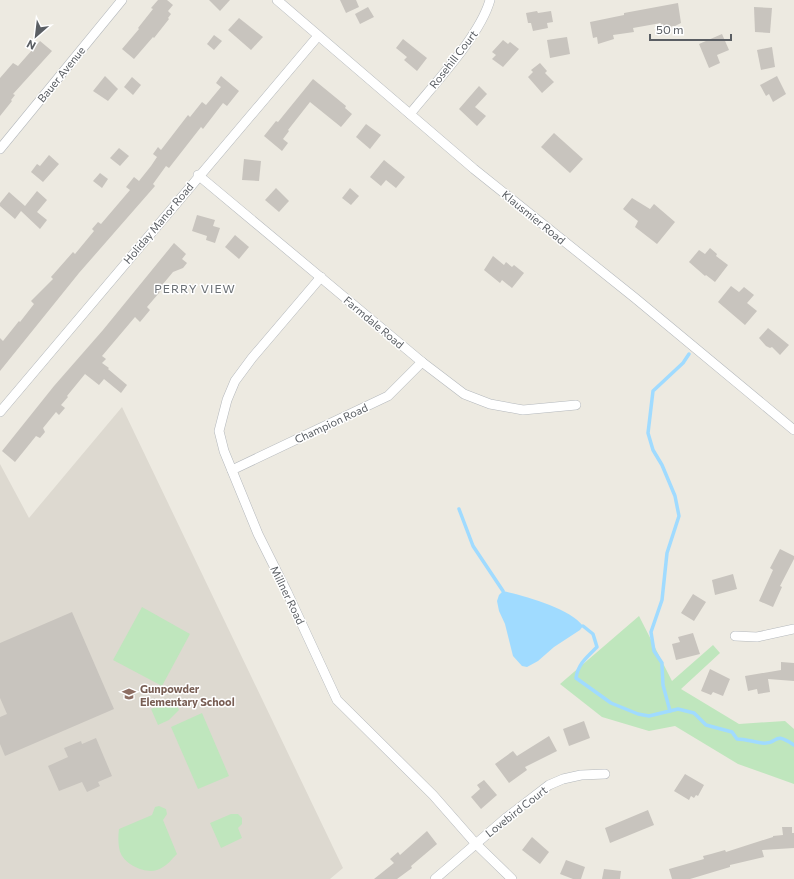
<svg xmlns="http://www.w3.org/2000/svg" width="794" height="879" viewBox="0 0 794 879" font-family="Commissioner,sans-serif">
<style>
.education{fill:#ddd9d0}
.green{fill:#bfe6bd}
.water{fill:#a0dbff}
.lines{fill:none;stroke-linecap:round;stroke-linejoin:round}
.stream{stroke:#a0dbff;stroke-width:3.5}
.building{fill:#c8c4be}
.minor-casing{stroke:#b4b8bc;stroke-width:10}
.minor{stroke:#fff;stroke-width:9}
.labels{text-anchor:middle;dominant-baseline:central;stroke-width:3;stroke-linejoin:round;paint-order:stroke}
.street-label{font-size:11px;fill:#5a5e63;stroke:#fff}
.education-label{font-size:11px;font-weight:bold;fill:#785e54;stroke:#fff;text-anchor:start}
.neighbourhood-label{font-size:12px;letter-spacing:1px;fill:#6b7075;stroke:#fff}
</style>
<rect width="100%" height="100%" fill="#edeae1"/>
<path class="education" d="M 122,407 L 343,868 L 330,879 L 0,879 L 0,464 L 29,518 Z"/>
<g class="green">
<path d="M 142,607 L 190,634 L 162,686 L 113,660 Z"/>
<path d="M 639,616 L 672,681 L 713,645 L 720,653 L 681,689 L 739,724 L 785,721 L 794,729 L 794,784 L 738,764 L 675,726 L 649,731 L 602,717 L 560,684 Z"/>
<path d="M 175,702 L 179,710 L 169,720 L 158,725 L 151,709 L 163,704 Z"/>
<path d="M 202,713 L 229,776 L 198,789 L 171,727 Z"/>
<path d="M 159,806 L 166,809 L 167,814 L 163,820 L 177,854 C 171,860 166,867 157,870 C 146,874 126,865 121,854 C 118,848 118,836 119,829 L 152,815 L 155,807 Z"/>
<path d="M 231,814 L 238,814 L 242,818 L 242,824 L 238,828 L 242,838 L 221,848 L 210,823 Z"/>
</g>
<path class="water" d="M 503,591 C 525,596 570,608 583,626 L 580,630 L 554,647 L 538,661 L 527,667 L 522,666 L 513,656 L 505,624 L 499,611 L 497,601 L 499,595 Z"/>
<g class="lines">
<g class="stream">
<path d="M 459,509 L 473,546 L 503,591"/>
<path d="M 583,626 L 593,634 L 597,647 C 587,657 578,664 576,678 L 611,703 L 638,714 L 649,716 L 678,709 L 694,713 L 706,725 L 732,732 L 737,739 C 746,739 753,742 762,743 C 780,745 771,730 794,745"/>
<path d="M 662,663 L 654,651 L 651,632 L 662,600 L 667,553 L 679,516 L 675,496 L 662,465 L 653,450 L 648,433 L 653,391 L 683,363 L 689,354"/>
<path d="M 662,665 L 663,685 L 670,711"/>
</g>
</g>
<g class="building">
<path d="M 158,0 L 167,0 L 173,5 L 168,11 L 171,14 L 168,18 L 169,19 L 154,38 L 153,37 L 134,59 L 122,49 L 139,29 L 138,28 L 153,9 L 151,8 Z"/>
<path d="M 209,0 L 230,0 L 220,11 Z"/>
<path d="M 340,0 L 356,0 L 359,7 L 346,13 Z"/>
<path d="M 678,3 L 681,23 L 675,26 L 662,28 L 661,23 L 633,28 L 634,32 L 613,35 L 614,39 L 598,44 L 597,37 L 593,38 L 590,22 L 624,15 L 624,13 Z"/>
<path d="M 368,7 L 374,17 L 360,24 L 355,14 Z"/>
<path d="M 754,7 L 772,8 L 770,33 L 755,32 Z"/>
<path d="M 537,11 L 538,13 L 551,11 L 553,22 L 547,23 L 548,28 L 533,31 L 531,23 L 528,23 L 526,13 Z"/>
<path d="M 239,18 L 263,37 L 251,50 L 228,30 Z"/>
<path d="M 722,34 L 729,50 L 717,55 L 720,63 L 709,68 L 699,44 Z"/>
<path d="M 214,35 L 222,41 L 214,50 L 207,44 Z"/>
<path d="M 567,37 L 570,54 L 550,58 L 547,40 Z"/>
<path d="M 403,39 L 427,58 L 417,71 L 404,60 L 407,57 L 396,48 Z"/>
<path d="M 503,40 L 508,44 L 510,42 L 519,49 L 503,67 L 492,59 L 496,55 L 492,52 Z"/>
<path d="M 40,41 L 52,51 L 13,94 L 15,95 L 11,100 L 12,101 L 0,116 L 0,78 L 13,63 L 18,66 Z"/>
<path d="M 772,47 L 775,67 L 761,70 L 757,50 Z"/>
<path d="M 540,63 L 547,71 L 545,73 L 554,82 L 542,93 L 528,77 L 533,72 L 531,70 Z"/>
<path d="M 105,76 L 118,89 L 108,101 L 93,91 Z"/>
<path d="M 221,76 L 239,91 L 227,106 L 223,103 L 203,129 L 201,127 L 169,168 L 166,166 L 153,184 L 155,186 L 79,273 L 0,371 L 0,338 L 3,341 L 19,321 L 20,322 L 34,304 L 31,301 L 53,279 L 51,277 L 73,252 L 75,254 L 94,231 L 92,229 L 98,222 L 101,224 L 130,190 L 126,187 L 134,177 L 139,181 L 151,166 L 157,157 L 153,154 L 158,147 L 161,150 L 188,115 L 190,117 L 202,102 L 206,105 L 221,87 L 216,83 Z"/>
<path d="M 777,76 L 786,94 L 773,102 L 769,94 L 766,96 L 760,85 Z"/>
<path d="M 132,77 L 141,85 L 133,95 L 124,87 Z"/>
<path d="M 313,79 L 346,106 L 345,108 L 352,114 L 341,127 L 310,102 L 288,130 L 289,131 L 283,139 L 288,143 L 282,151 L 264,136 L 276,121 L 278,122 Z"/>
<path d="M 479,86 L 487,94 L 475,107 L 486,116 L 477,126 L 459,109 Z"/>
<path d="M 366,124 L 381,135 L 370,149 L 356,137 Z"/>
<path d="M 554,133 L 583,159 L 570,173 L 541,147 Z"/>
<path d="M 119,148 L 129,156 L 120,166 L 110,158 Z"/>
<path d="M 49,155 L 59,164 L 43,182 L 31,172 L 37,164 L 40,166 Z"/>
<path d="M 244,159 L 261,161 L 259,181 L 242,180 Z"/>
<path d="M 384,160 L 405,177 L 396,188 L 386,180 L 381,186 L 370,177 Z"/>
<path d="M 100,173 L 108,179 L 102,188 L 93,181 Z"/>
<path d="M 276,188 L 289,201 L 279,212 L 265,200 Z"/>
<path d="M 350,188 L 359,196 L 351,205 L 342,198 Z"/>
<path d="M 37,191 L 47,200 L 37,212 L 47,220 L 40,229 L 21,211 L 15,219 L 0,206 L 0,203 L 9,192 L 25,206 Z"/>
<path d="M 632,198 L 650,209 L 654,204 L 675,222 L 657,244 L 635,227 L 638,221 L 623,209 Z"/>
<path d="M 197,215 L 215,220 L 213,226 L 220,228 L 215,243 L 206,240 L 207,236 L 192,231 Z"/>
<path d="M 235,235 L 249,247 L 239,259 L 225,247 Z"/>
<path d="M 174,243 L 186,254 L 182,259 L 187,263 L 183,268 L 173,272 L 163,284 L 165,286 L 147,307 L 150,310 L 140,322 L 135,317 L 102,356 L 106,359 L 102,363 L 109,368 L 108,369 L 127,385 L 121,393 L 104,379 L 99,385 L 85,374 L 67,396 L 68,397 L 61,405 L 65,408 L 59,415 L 56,412 L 43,428 L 45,432 L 40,438 L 36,436 L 15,462 L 2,451 L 54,386 L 103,330 Z"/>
<path d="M 710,248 L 717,254 L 716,256 L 728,265 L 715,282 L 706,275 L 705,276 L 689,262 L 699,250 L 705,254 Z"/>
<path d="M 493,256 L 504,265 L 506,262 L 512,267 L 514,265 L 524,273 L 512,288 L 502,280 L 500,283 L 484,270 Z"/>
<path d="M 731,286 L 739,292 L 744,287 L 754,295 L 747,303 L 757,311 L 745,325 L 718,302 Z"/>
<path d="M 768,328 L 789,345 L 780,355 L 772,347 L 770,348 L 766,346 L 759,338 Z"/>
<path d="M 780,549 L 794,556 L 794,559 L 780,586 L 782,587 L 773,607 L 759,601 L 773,570 L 770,568 Z"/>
<path d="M 733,574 L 737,589 L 715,595 L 712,580 Z"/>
<path d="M 693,594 L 706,602 L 694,621 L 681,613 Z"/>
<path d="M 72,612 L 114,709 L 5,756 L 0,744 L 0,717 L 7,714 L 0,698 L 0,643 Z"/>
<path d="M 693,633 L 700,654 L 676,660 L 672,644 L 680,642 L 678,637 Z"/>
<path d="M 781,662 L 794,663 L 794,681 L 768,679 L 770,692 L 758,694 L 757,689 L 748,691 L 745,676 L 781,670 Z"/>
<path d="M 710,669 L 730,679 L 723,696 L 713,692 L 711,695 L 701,691 Z"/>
<path d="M 584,721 L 590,738 L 569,746 L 563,729 Z"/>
<path d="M 549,736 L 557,751 L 525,767 L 527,770 L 509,783 L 495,764 L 513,751 L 517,756 Z"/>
<path d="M 96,738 L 112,776 L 98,782 L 100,786 L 87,792 L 82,782 L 59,791 L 48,766 L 68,757 L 64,748 L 81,741 L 82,744 Z"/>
<path d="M 685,774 L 704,785 L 698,796 L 696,795 L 694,798 L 691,796 L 689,800 L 674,791 Z"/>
<path d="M 484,780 L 497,795 L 481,809 L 471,797 L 480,789 L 477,785 Z"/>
<path d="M 648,810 L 654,825 L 610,843 L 605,828 Z"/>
<path d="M 782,827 L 792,827 L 792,833 L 794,833 L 794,848 L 762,850 L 764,857 L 730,865 L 730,867 L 690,879 L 672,879 L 669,869 L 704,859 L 703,856 L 711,854 L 725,850 L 726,852 L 773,837 L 773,836 L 783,835 Z"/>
<path d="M 427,831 L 437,844 L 411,866 L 412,868 L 397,879 L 374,879 L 394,863 L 390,859 L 398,852 L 400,855 Z"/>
<path d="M 532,837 L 549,852 L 540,864 L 522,850 Z"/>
<path d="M 566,860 L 585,867 L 581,879 L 573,879 L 560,874 Z"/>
<path d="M 604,869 L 621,871 L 620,879 L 602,879 Z"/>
</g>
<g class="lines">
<g class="minor-casing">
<g id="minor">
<path d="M 277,0 L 474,169 L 635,298 L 794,430"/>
<path d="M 410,114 C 434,84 480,36 490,0"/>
<path d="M 0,149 L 122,0"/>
<path d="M 198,175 L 422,362 L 464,394 L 490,404 L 523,410 L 576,405"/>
<path d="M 321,277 L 252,358 L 235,381 L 227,400 L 219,431 L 224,451 L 258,534 L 287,592 L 337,700 L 433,795 L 476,844 L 512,879"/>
<path d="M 0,412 L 318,36"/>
<path d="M 232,470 L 388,396 L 422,362"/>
<path d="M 735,636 L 757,637 L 794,629"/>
<path d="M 435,879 L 506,818 L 549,785 L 563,779 L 581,775 L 605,774"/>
</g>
</g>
<use href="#minor" class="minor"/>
</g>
<defs>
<g id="school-bare" transform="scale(1.08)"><path d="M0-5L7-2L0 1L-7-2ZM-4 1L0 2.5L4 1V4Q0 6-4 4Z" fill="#8d6e63" stroke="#fff" stroke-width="2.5" paint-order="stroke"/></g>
</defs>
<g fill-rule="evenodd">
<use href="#school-bare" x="129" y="694"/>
</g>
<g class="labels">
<g class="street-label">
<text transform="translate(453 59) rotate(-52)">Rosehill Court</text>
<text transform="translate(61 74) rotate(-51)">Bauer Avenue</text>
<text transform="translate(534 217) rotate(39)">Klausmier Road</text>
<text transform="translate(158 223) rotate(-50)">Holiday Manor Road</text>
<text transform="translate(374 322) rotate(40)">Farmdale Road</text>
<text transform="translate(331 423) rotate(-25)">Champion Road</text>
<text transform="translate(288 595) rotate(64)">Millner Road</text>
<text transform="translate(516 811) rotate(-38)">Lovebird Court</text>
</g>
<g class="education-label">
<text x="140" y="688">Gunpowder<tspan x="140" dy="13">Elementary School</tspan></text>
</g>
<g class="neighbourhood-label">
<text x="195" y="288">PERRY VIEW</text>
</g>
</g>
<g transform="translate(36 36) rotate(208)" stroke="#ffffff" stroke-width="3" paint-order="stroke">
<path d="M0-3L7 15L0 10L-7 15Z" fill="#5a5e63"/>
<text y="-6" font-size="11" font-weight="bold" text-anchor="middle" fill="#5a5e63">N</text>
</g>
<path d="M650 34v6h81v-6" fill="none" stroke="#5a5e63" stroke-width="2"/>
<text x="656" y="34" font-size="12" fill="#5a5e63" stroke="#ffffff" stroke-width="3" paint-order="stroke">50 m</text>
</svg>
